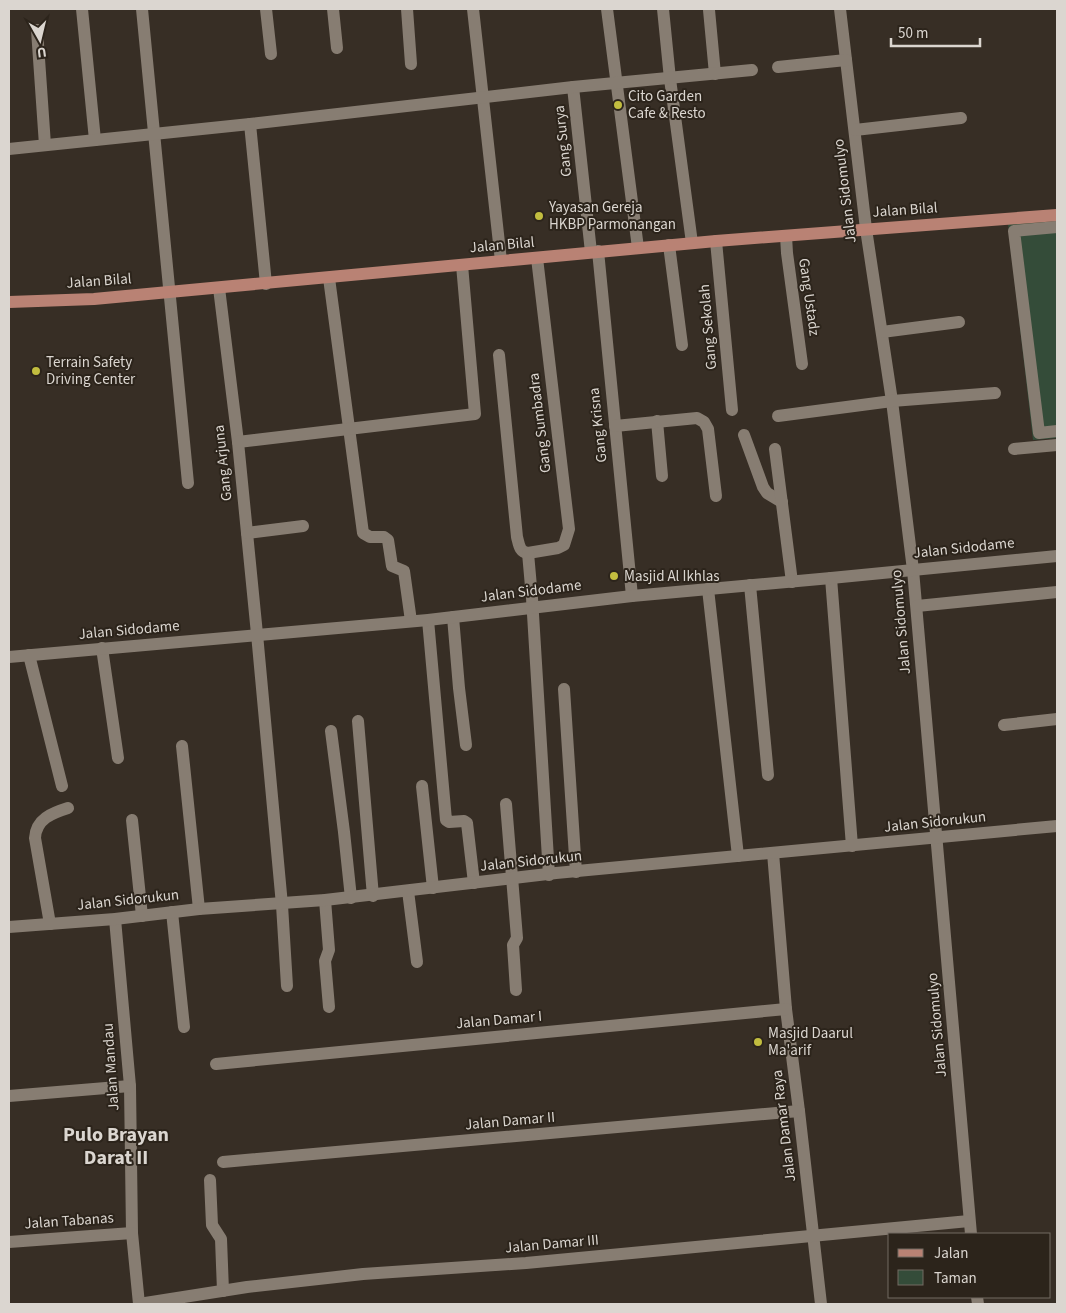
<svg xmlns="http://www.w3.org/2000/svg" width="1066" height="1313" viewBox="0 0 1066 1313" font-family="'Source Sans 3',sans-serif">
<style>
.green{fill:#344c39}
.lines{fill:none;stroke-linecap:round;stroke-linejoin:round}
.minor{stroke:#877d72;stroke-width:12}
.major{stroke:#b98274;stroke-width:12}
.poi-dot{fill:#c2bd3f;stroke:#2c241b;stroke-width:2}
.labels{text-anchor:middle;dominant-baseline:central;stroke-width:4;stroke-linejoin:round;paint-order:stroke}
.poi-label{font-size:15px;fill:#dbd6d0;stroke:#2c241b;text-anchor:start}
.street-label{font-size:15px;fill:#dbd6d0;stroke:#2c241b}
.district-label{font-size:20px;font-weight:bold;fill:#dbd6d0;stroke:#2c241b}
</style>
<rect width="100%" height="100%" fill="#372e25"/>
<path class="green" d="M 1057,220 L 1057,438 L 1033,440 L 1008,224 Z"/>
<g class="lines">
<g class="minor">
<path d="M 82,9 L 95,140"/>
<path d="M 142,9 L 188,483"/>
<path d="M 266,9 L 271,54"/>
<path d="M 333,9 L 337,48"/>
<path d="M 407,9 L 411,64"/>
<path d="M 473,9 L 501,261"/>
<path d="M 607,9 L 638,248"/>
<path d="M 663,9 L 670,79 L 692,243"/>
<path d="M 840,9 L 866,229 L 892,401 L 913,570 L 971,1234"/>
<path d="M 709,10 L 715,74"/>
<path d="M 37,30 L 45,145"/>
<path d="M 778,67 L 846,60"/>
<path d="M 573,87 L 591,252"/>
<path d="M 250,124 L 266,284"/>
<path d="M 855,130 L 961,118"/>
<path d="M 9,149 L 250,124 L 573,87 L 752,70"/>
<path d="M 1057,227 L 1014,231 L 1039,433 L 1057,431"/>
<path d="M 786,236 L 787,253 L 802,364"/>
<path d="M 716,241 L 732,410"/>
<path d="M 669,245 L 682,345"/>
<path d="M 598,251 L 632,596"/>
<path d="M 329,278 L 363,533 L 370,537 L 384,537 L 388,540 L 392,566 L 404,571 L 411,621"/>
<path d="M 219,288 L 238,442 L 257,634 L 282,905 L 287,986"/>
<path d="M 882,332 L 959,322"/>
<path d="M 499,355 L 517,537 C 519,544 519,552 528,553"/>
<path d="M 778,416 L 892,401 L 995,393"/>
<path d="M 657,421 L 662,476"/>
<path d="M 615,426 L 697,418 L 704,422 L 708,429 L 716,496"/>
<path d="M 744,435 L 763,487 L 767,493 L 782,502"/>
<path d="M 238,442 L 475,414 L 462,265"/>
<path d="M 775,449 L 792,582"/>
<path d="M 1014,449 L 1057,445"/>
<path d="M 247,533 L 303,526"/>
<path d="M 528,553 L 558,548 L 564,545 L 569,529 L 537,258"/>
<path d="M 528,553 L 532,598 L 549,875"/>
<path d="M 831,578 L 852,846"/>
<path d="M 750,585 L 768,775"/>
<path d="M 708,589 L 738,856"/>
<path d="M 917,606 L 1057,592"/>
<path d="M 453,617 L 459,688 L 466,745"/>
<path d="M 428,620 L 446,820 L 449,822 L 464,821 L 467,823 L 474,883"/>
<path d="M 102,648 L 118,758"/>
<path d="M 29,655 L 62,786"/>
<path d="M 9,657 L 428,620 L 632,596 L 831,578 L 1057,556"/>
<path d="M 564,689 L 576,872"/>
<path d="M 358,721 L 373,896"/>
<path d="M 1004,725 L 1057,719"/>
<path d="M 331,731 L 344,832 L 351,898"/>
<path d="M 182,746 L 199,909"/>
<path d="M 422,786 L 433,888"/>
<path d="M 506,804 L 517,938 L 513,945 L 516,990"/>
<path d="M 132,820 L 142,916"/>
<path d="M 773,853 L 786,1009 L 799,1111 L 821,1304"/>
<path d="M 408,891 L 417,962"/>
<path d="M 325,900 L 329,950 L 325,961 L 329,1007"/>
<path d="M 172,912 L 184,1027"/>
<path d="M 115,919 L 130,1086 L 132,1233 L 139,1304"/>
<path d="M 50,924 L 35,838 C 36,819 52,813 68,808"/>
<path d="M 9,927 L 115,919 L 199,909 L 325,900 L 556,873 L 1057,826"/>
<path d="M 216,1064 L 786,1009"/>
<path d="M 9,1096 L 130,1086"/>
<path d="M 223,1162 L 799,1111"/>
<path d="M 210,1180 L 212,1225 L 221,1239 L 223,1291"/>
<path d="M 9,1242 L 132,1233"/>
<path d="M 977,1297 L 978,1304"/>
<path d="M 139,1304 L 247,1287 L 363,1274 L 526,1263 L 969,1221"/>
</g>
<path class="major" d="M 9,302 L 94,299 L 716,241 L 1057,215"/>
</g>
<g class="poi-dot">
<circle cx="618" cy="105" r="5"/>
<circle cx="539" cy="216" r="5"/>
<circle cx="36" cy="371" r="5"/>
<circle cx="614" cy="576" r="5"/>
<circle cx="758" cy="1042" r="5"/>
</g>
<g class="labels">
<g class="poi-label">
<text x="628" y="96">Cito Garden<tspan x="628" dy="17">Cafe &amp; Resto</tspan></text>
<text x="549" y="207">Yayasan Gereja<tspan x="549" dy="17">HKBP Parmonangan</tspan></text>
<text x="46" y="362">Terrain Safety<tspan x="46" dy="17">Driving Center</tspan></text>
<text x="624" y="576">Masjid Al Ikhlas</text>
<text x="768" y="1033">Masjid Daarul<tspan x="768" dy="17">Ma'arif</tspan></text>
</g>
<g class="street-label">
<text transform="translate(563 141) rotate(-96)">Gang Surya</text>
<text transform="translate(845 191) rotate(-97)">Jalan Sidomulyo</text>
<text transform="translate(905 210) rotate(-4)">Jalan Bilal</text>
<text transform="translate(502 245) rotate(-5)">Jalan Bilal</text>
<text transform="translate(99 281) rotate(-4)">Jalan Bilal</text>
<text transform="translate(809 297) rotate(82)">Gang Ustadz</text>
<text transform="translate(708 327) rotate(-95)">Gang Sekolah</text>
<text transform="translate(540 423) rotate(-97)">Gang Sumbadra</text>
<text transform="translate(598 425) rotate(-96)">Gang Krisna</text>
<text transform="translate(223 463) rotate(-96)">Gang Arjuna</text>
<text transform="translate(964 548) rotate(-6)">Jalan Sidodame</text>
<text transform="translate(531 591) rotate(-7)">Jalan Sidodame</text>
<text transform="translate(901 622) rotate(-95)">Jalan Sidomulyo</text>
<text transform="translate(129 630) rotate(-5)">Jalan Sidodame</text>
<text transform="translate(935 822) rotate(-6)">Jalan Sidorukun</text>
<text transform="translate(531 861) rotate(-6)">Jalan Sidorukun</text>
<text transform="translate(128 900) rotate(-6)">Jalan Sidorukun</text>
<text transform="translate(499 1020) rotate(-5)">Jalan Damar I</text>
<text transform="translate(937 1025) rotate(-95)">Jalan Sidomulyo</text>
<text transform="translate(111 1067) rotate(-94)">Jalan Mandau</text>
<text transform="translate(510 1121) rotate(-5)">Jalan Damar II</text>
<text transform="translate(784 1126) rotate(-97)">Jalan Damar Raya</text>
<text transform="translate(69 1221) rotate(-4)">Jalan Tabanas</text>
<text transform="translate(552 1244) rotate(-5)">Jalan Damar III</text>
</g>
<g class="district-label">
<text x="116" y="1135">Pulo Brayan<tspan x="116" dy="23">Darat II</tspan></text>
</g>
</g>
<rect width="1066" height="1313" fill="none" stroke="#dbd6d0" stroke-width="20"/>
<rect x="888" y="1233" width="162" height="65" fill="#2c241b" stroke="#726b63"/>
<rect x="898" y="1249" width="25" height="8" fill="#b98274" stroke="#726b63"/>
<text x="934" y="1258" font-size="15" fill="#dbd6d0">Jalan</text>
<rect x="898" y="1270" width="25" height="15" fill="#344c39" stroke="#726b63"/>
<text x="934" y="1283" font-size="15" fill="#dbd6d0">Taman</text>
<g transform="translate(40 40) rotate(172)" stroke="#2c241b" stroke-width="4" paint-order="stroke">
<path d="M0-4L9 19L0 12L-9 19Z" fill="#dbd6d0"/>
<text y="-8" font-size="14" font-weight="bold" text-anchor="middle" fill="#dbd6d0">U</text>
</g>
<path d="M891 38v8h89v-8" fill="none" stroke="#dbd6d0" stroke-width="2.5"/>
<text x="898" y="38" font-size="15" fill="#dbd6d0" stroke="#2c241b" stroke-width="4" paint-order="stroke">50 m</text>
</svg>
